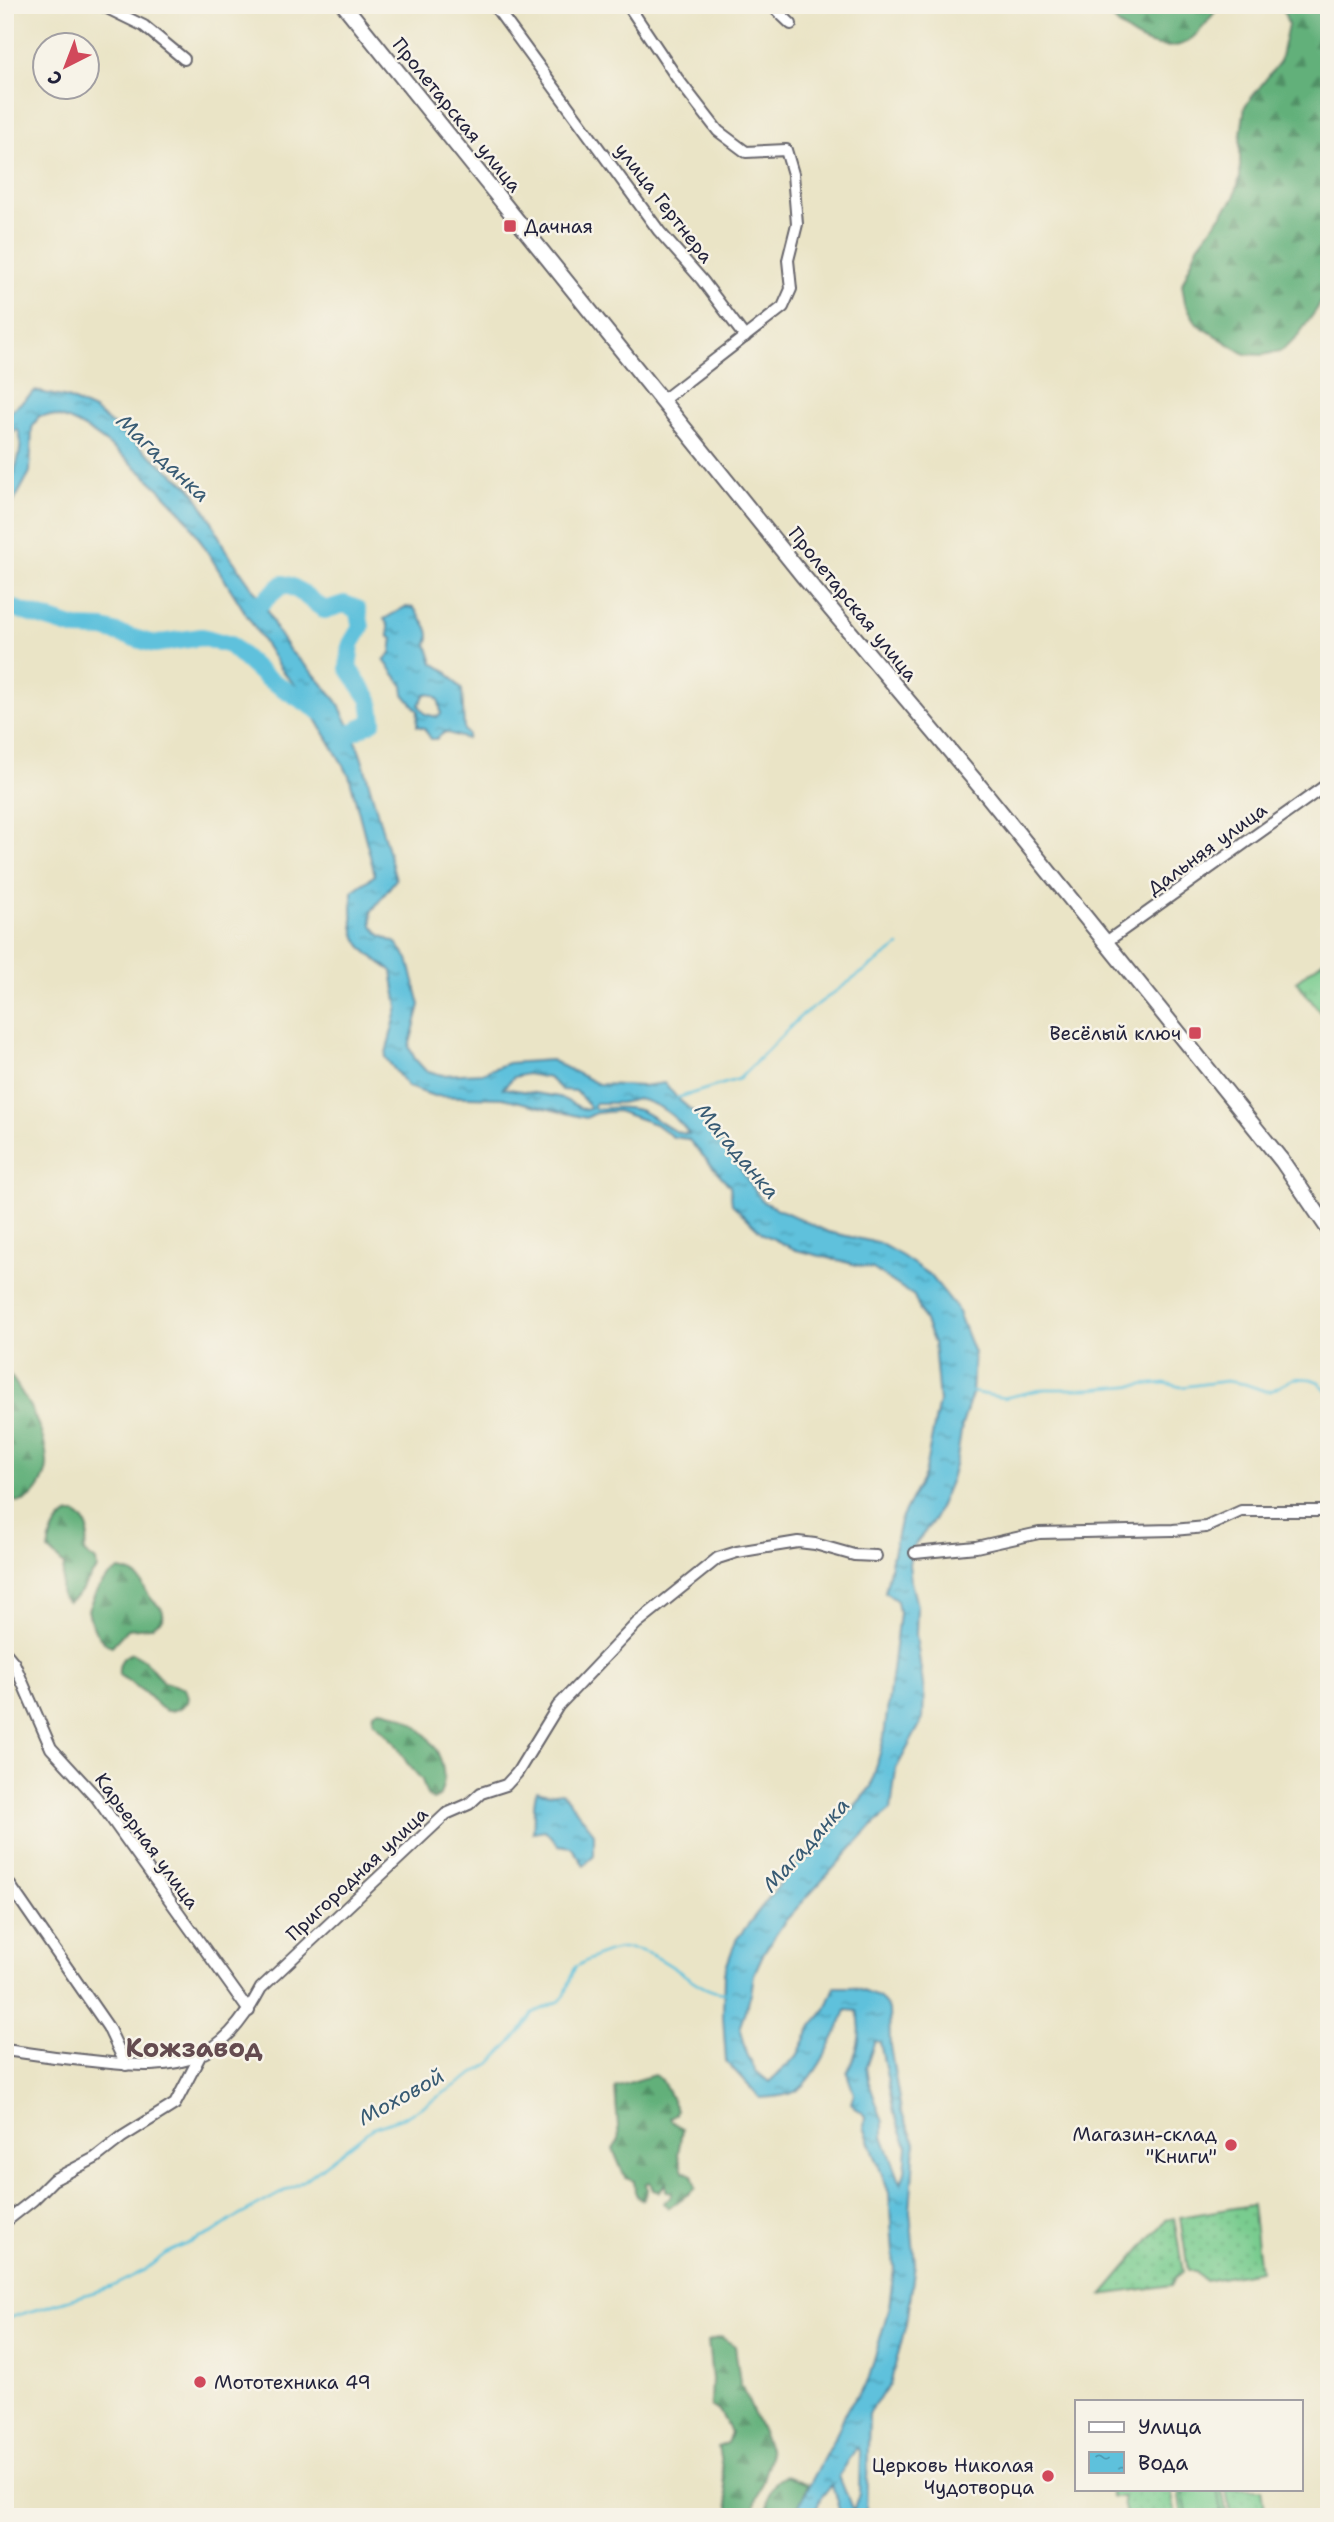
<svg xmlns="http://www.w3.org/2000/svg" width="1334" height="2522" viewBox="0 0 1334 2522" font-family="'Shantell Sans',sans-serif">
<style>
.grass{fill:url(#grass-dots);stroke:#4e7765;stroke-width:2}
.forest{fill:url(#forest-firs);stroke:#42695a;stroke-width:2}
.park{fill:url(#park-tufts);stroke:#4e7765;stroke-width:2}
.water{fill:url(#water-ripples);stroke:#40728c;stroke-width:2;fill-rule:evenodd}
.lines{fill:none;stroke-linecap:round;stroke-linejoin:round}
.stream{stroke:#5ec1dc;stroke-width:2.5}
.river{stroke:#5ec1dc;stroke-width:18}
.street-casing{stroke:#68666c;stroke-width:14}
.secondary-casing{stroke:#68666c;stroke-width:18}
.street{stroke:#fff;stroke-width:10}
.secondary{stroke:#fff;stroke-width:14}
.poi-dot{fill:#d1495b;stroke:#f7f3e8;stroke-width:2.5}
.labels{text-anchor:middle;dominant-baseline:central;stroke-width:5;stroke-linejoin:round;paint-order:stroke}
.street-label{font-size:19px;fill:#22223b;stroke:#f7f3e8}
.poi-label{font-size:19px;fill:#22223b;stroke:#f7f3e8;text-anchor:end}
.water-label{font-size:21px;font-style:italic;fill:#375a73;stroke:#f7f3e8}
.district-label{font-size:26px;font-weight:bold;fill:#644b50;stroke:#f7f3e8}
</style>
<defs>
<pattern id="grass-dots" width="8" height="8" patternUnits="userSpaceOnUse" patternTransform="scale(1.75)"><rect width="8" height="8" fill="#79cc8f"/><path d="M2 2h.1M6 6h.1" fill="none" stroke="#68af7c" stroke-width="1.8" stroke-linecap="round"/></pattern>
<pattern id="forest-firs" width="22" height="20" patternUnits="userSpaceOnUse" patternTransform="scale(1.75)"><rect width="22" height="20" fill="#62b07a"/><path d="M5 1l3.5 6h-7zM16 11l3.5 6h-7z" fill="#508f65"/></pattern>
<pattern id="park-tufts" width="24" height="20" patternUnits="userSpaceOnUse" patternTransform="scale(1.75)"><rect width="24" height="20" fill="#79cc8f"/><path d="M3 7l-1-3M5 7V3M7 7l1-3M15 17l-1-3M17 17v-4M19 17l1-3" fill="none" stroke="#68af7c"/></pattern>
<pattern id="water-ripples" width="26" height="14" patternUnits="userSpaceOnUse" patternTransform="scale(1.75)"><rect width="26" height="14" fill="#5ec1dc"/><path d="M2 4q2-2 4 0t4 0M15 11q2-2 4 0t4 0" fill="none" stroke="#4d9cb4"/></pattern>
</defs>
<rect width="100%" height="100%" fill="#f7f3e8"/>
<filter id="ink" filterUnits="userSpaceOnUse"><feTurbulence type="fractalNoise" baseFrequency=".0143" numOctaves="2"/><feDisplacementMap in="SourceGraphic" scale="14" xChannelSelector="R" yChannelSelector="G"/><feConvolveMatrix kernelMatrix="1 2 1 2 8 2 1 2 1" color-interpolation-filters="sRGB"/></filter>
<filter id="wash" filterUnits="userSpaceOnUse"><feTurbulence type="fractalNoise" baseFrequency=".00686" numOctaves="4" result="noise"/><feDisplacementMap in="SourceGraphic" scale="28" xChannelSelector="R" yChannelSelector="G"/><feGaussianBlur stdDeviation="1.57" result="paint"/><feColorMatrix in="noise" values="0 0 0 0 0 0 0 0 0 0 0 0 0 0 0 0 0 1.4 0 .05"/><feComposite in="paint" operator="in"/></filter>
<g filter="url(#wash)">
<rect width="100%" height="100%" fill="#eae4c6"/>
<g class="grass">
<path d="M 1252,2205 L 1260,2271 L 1205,2281 L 1196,2271 L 1188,2271 L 1180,2217 Z"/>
<path d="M 1174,2218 L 1183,2272 L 1176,2277 L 1172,2285 L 1102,2295 L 1166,2220 Z"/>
<path d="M 1110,2489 L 1171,2489 L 1176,2517 L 1120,2517 L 1126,2515 L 1122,2497 L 1112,2497 Z"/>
<path d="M 1178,2489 L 1222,2489 L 1227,2517 L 1182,2517 Z"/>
<path d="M 1226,2489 L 1262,2489 L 1266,2517 L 1231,2517 Z"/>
</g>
<g class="forest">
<path d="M 1103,5 L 1220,5 C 1211,17 1203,30 1191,39 C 1162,61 1117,32 1103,5 Z"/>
<path d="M 1282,5 L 1329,5 L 1329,285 L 1317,309 L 1296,338 L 1281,351 L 1263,355 L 1245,354 L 1197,324 L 1185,303 L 1182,284 L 1198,246 L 1234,198 L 1240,177 L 1240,141 L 1245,106 L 1280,61 L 1288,25 Z"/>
<path d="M 5,1368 C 25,1395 45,1428 47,1461 C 49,1481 24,1518 5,1494 Z"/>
<path d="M 70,1514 L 77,1514 C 93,1529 89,1533 84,1552 L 96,1561 L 97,1569 C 87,1579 81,1597 68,1602 L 62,1597 L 61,1590 L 64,1565 L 48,1550 C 50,1536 56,1520 70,1514 Z"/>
<path d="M 119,1570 C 143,1574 138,1580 150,1597 C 156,1607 165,1605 163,1619 L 151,1627 L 127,1629 L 112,1646 C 98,1643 91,1624 88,1610 C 95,1592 101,1580 119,1570 Z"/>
<path d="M 132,1653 L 144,1660 L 164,1682 L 185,1689 L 188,1696 L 187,1702 C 166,1722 159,1705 144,1692 C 136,1686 128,1681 119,1675 C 118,1664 121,1657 132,1653 Z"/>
<path d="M 380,1710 C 417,1713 457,1759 439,1797 L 433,1800 L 427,1795 L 422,1780 L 407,1763 L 395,1743 L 373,1721 L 374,1713 Z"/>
<path d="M 654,2075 L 662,2080 L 677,2110 L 676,2114 L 670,2117 L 672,2121 L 682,2129 L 678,2155 L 683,2171 L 692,2175 L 696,2188 L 669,2208 L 663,2203 L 670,2197 L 672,2192 L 666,2191 L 666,2183 L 659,2192 L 653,2190 L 650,2182 L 646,2183 L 647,2191 L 643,2200 L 639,2198 L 635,2192 L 634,2181 L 625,2178 L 613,2149 L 619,2140 L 615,2087 Z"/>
<path d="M 721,2337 L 735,2346 L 740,2383 L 769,2448 L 770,2457 L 755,2505 L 759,2517 L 731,2517 L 718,2447 L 727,2443 L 731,2432 L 720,2412 L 711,2406 L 712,2379 L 708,2341 Z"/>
<path d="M 786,2476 L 808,2484 L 795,2517 L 770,2517 C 766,2501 769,2482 786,2476 Z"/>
</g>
<g class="park">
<path d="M 1329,956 L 1329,1005 L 1320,1012 L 1296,981 Z"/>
<path d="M 1182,2489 L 1217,2489 L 1221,2512 L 1188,2517 Z"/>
</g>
<g class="water">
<path d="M 35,391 L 67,398 L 94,410 L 191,488 L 211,519 L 225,549 L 266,607 L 277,631 L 290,651 L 313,673 L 337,701 L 354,736 L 363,762 L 396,879 L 371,912 L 372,925 L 380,935 L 396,943 L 408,959 L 420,1005 L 409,1047 L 415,1059 L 425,1070 L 442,1075 L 482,1073 L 508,1063 L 551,1060 L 598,1084 L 642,1086 L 665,1083 L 677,1098 L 705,1122 L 721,1141 L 763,1202 L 828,1232 L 879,1243 L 902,1256 L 931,1276 L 956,1307 L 974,1353 L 972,1394 L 962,1425 L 957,1458 L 951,1479 L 934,1520 L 912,1548 L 909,1564 L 911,1582 L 917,1606 L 916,1635 L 924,1692 L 923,1719 L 896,1769 L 891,1810 L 875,1823 L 785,1921 L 764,1952 L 754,1974 L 751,1994 L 740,2026 L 747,2054 L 756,2071 L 769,2082 L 797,2056 L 812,2026 L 826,2009 L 835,1987 L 852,1987 L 879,1997 L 889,2009 L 890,2046 L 901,2111 L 915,2143 L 910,2211 L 915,2264 L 908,2316 L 890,2385 L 875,2403 L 869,2415 L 866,2517 L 841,2517 L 832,2484 L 820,2499 L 814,2517 L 797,2517 L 800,2503 L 837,2433 L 846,2411 L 868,2381 L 889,2307 L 894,2268 L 889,2193 L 864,2127 L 865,2116 L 851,2103 L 854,2094 L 847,2073 C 857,2052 864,2034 857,2011 L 846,2010 C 839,2031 818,2072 802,2087 C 793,2096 772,2097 760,2098 L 726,2061 L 723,2016 L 724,1973 L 736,1940 L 789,1872 L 848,1814 L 871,1787 L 884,1737 L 899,1613 L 897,1601 L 885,1592 L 900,1521 L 924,1475 L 939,1402 L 934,1343 L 914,1296 L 873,1269 L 796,1250 L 763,1234 L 732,1204 L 730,1186 L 688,1139 L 673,1137 L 655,1124 L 617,1111 L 596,1113 L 586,1118 L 503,1098 L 434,1096 L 408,1087 L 385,1057 L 398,1007 L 392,971 C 351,944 352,938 352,891 L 375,875 L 349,775 L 298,688 L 281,670 L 187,519 C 162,489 93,422 55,416 C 50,415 44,416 39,416 L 32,428 L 30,472 L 5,518 C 5,511 4,501 6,495 C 11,479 28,444 17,429 L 5,440 L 5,416 ZM 527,1074 L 549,1078 L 562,1090 L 576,1091 L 591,1108 L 585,1110 L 559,1097 L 503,1088 L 514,1077 ZM 637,1099 C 658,1103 676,1116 689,1134 C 670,1134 656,1116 639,1110 C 624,1106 610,1107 595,1109 L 594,1106 L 595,1103 L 620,1103 ZM 875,2041 L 880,2042 L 894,2113 L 907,2146 L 905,2172 L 901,2184 L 883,2136 L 883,2122 L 868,2080 L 866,2067 ZM 857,2447 L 860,2453 L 859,2493 L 853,2511 L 839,2476 Z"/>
<path d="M 405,607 L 414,608 C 421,619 434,631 427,644 L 433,663 L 446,671 L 462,690 L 464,730 L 468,735 L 467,739 L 445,732 L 436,739 L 431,739 L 424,728 L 417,726 L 418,711 L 404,694 L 403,686 L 384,660 L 391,653 L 393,638 L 389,637 L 388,625 L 384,619 ZM 425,694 C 439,693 440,703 441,714 L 437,717 L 425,714 L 419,705 Z"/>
<path d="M 537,1791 L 548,1794 L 562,1792 L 594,1833 L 594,1856 L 584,1865 L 571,1847 L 558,1845 L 545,1830 L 533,1832 C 535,1820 532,1799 537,1791 Z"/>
</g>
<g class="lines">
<g class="stream">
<path d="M 677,1098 L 739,1079 L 800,1017 L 899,946"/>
<path d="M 972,1392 L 1004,1398 L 1044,1389 L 1090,1389 L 1165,1383 L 1181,1387 L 1226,1381 L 1245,1384 L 1265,1391 L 1271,1391 L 1295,1378 L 1311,1379 L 1319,1382 L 1329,1394"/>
<path d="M 5,2319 L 111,2287 L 145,2270 L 165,2254 L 214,2232 L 233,2219 L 305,2180 L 374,2127 L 409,2115 L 491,2063 L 521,2031 L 533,2013 L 560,2001 L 565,1995 L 575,1967 C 625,1939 640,1944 686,1976 C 699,1985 711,1993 727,1993"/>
</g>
<g class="river">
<path d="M 5,606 L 76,628 L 104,629 L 154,644 L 202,637 L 230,645 L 265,677 L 323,713"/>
<path d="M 254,609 L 283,584 C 299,587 310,601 325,610 L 344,604 L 357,609 L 361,627 L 351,644 L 348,668 L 370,700 L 373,721 L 344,737"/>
</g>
</g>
</g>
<g filter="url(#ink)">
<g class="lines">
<g class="street-casing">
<g id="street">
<path d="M 101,5 L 144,26 L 184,59"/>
<path d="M 494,5 L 659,231 L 702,280 L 745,337"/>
<path d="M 628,5 L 677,78 L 718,131 L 746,152 L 786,150 L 793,174 L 797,224 L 788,260 L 791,289 L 783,307 L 663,400"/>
<path d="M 771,5 L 791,24"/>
<path d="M 1106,942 L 1329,783"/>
<path d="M 915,1553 L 976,1547 L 1039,1533 L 1173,1530 L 1206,1527 L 1241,1511 L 1329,1511"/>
<path d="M 5,1652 L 14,1663 L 51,1748 L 96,1797 L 249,2011"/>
<path d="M 5,1878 L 108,2027 L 126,2065"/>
<path d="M 5,2050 C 37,2055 69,2059 101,2062 C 182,2071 221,2063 261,1988 L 446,1814 L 469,1804 L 481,1793 L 506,1785 L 517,1773 L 558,1706 L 637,1623 L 718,1558 L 737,1552 L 798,1542 L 815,1544 L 854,1555 L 876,1556"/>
<path d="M 5,2222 L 33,2200 L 53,2180 L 95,2158 L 122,2137 L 175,2104 L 200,2056"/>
</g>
</g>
<g class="secondary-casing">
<path id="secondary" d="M 344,5 L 803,576 L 987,795 L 1282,1161 L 1329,1230"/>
</g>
<use href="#street" class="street"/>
<use href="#secondary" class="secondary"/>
</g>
</g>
<g class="poi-dot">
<rect x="503" y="219" width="14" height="14" rx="3.5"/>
<rect x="1188" y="1026" width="14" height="14" rx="3.5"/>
<circle cx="1231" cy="2145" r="7"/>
<circle cx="200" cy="2382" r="7"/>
<circle cx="1048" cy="2476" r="7"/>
</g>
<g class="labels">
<g class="street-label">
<text transform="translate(457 115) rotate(51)">Пролетарская улица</text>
<text transform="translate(664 203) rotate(52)">улица Гертнера</text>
<text transform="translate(853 604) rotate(51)">Пролетарская улица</text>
<text transform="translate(1207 849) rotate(-36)">Дальняя улица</text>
<text transform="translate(147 1841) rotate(54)">Карьерная улица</text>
<text transform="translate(357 1874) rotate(-43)">Пригородная улица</text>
</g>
<g class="poi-label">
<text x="524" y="226" text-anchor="start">Дачная</text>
<text x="1181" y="1033">Весёлый ключ</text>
<text x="1217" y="2134">Магазин-склад<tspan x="1217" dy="22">"Книги"</tspan></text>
<text x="214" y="2382" text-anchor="start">Мототехника 49</text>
<text x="1034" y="2465">Церковь Николая<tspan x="1034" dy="22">Чудотворца</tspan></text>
</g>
<g class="water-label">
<text transform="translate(163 458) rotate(43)">Магаданка</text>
<text transform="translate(737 1151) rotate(50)">Магаданка</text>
<text transform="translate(806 1845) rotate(-48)">Магаданка</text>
<text transform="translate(401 2097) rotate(-29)">Моховой</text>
</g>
<g class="district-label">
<text x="194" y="2047">Кожзавод</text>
</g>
</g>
<rect width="1334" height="2522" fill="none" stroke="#f7f3e8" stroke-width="28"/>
<rect x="1075" y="2400" width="228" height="91" fill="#f7f3e8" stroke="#a29fa3" stroke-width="2"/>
<rect x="1089" y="2422" width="35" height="10" fill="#ffffff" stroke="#a29fa3" stroke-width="2"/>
<text x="1138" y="2434" font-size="21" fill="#22223b">Улица</text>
<rect x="1089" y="2452" width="35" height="21" fill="url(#water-ripples)" stroke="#a29fa3" stroke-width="2"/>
<text x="1138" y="2470" font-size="21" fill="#22223b">Вода</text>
<g transform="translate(66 66) rotate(222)"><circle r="33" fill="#f7f3e8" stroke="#a29fa3" stroke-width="2"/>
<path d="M0-5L12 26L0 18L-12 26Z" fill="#d1495b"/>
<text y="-10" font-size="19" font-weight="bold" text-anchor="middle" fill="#22223b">С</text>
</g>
</svg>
